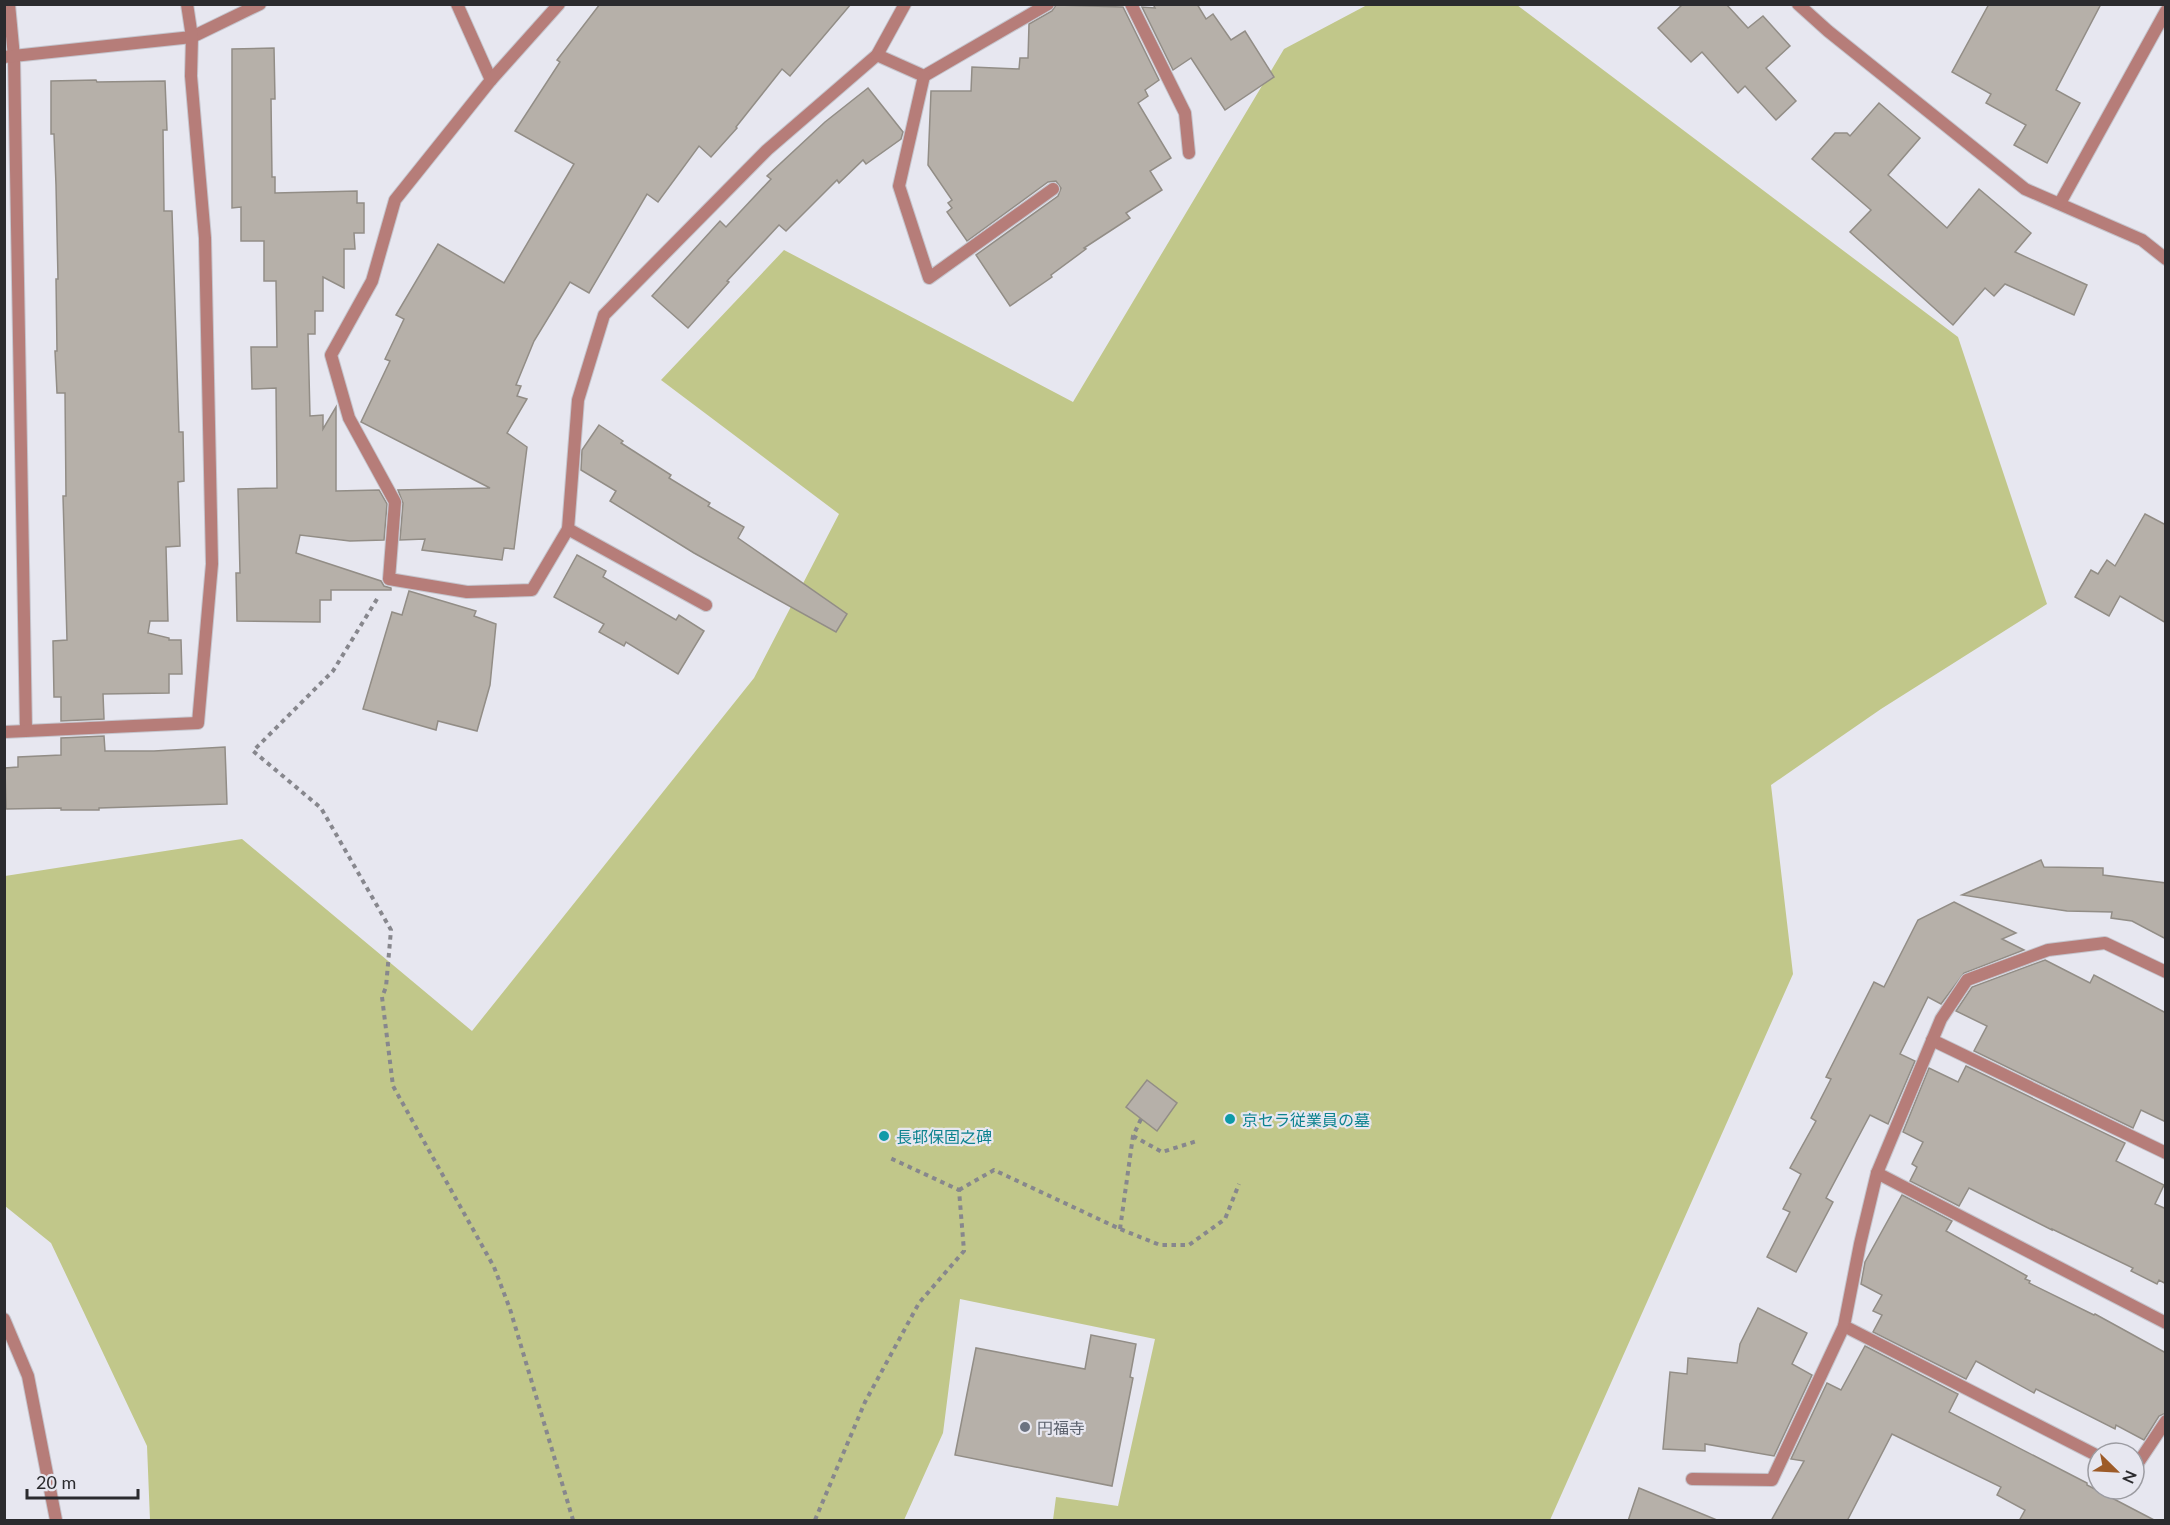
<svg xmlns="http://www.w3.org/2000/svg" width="2170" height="1525" viewBox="0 0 2170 1525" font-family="Lato,'Noto Sans JP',sans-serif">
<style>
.green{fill:#c1c78a}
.building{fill:#b6b0a9;stroke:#928d86;stroke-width:1.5}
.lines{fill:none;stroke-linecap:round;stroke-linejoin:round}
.minor-casing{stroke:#c5c5cd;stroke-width:14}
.path{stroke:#87878d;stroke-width:4;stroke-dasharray:4.5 4.5;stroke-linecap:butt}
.minor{stroke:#b67d79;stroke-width:12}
.culture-dot{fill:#0f9aa8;stroke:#e7e7f0;stroke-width:2}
.worship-dot{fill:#6b7280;stroke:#e7e7f0;stroke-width:2}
.labels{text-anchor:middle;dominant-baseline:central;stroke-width:4.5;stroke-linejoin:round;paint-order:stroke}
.culture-label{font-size:16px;fill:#0d838f;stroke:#e7e7f0;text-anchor:start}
.worship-label{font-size:16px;fill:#5b616d;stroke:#e7e7f0;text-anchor:start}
</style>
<rect width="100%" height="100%" fill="#e7e7f0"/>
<path class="green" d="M 1367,5 L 1517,5 L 1958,337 L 2047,604 L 1881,709 L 1771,785 L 1793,974 L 1550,1520 L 1053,1520 L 1056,1497 L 1118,1506 L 1155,1339 L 960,1299 L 943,1433 L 904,1520 L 150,1520 L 147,1446 L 51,1243 L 5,1206 L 5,876 L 242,839 L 472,1031 L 754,678 L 839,514 L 661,380 L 784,250 L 1073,402 L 1284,49 Z"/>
<g class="building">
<path d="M 600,4 L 851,4 L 790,76 L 782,69 L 736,127 L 737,128 L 711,157 L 699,146 L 658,202 L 647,194 L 589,293 L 570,282 L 534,341 L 516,385 L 521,386 L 517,396 L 527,399 L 507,433 L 527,447 L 514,549 L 504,548 L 502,560 L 422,550 L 425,539 L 400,540 L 403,503 L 398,490 L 490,488 L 361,422 L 390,361 L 385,359 L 404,319 L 396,315 L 438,244 L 504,283 L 574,164 L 515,131 L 560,62 L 557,60 Z"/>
<path d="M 1153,4 L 1197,4 L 1206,19 L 1213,14 L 1231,40 L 1245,31 L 1274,77 L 1225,110 L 1191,58 L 1173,70 L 1142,7 L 1155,8 Z"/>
<path d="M 1683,4 L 1726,4 L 1748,28 L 1763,16 L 1790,46 L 1766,68 L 1796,101 L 1776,120 L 1745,86 L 1738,93 L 1702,52 L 1691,62 L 1658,28 Z"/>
<path d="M 1989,4 L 2101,4 L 2056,90 L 2080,103 L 2047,163 L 2014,145 L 2026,125 L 1986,103 L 1991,94 L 1952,72 Z"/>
<path d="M 1056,5 L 1123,7 L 1159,80 L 1145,90 L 1148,96 L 1138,103 L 1171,158 L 1150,171 L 1162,190 L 1126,213 L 1130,218 L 1084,248 L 1086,249 L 1051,275 L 1052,277 L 1010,306 L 976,255 L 1058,196 L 1061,188 L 1056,181 L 1048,182 L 967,241 L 947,212 L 952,208 L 948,203 L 952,200 L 928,165 L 931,91 L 971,91 L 972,67 L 1019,69 L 1020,58 L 1028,58 L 1029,24 L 1052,11 Z"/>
<path d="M 274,48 L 275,99 L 271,99 L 272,177 L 275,177 L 275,193 L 357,191 L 357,203 L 364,203 L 364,233 L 354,233 L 355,249 L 344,249 L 344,288 L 323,277 L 323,311 L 315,311 L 315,334 L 308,334 L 310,416 L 323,415 L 323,429 L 336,407 L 336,491 L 379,490 L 387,504 L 384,540 L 350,541 L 300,535 L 296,553 L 381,581 L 384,586 L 391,588 L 391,590 L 331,590 L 331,600 L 320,600 L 320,622 L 237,621 L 236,573 L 240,573 L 238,489 L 277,488 L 276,388 L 252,389 L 251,347 L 277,347 L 276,281 L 264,281 L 264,241 L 241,241 L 241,207 L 232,208 L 232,49 Z"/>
<path d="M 96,80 L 97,82 L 165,81 L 167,130 L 163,130 L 164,211 L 172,211 L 179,432 L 183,432 L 184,481 L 178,482 L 180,546 L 166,547 L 168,621 L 150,621 L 148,633 L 169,638 L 169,640 L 181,640 L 182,674 L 169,674 L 169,693 L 103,694 L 104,719 L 61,721 L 61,697 L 54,697 L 53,641 L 67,640 L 63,496 L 66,496 L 65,393 L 57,393 L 55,351 L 57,351 L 56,279 L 58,279 L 56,185 L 54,134 L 51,134 L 51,81 Z"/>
<path d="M 868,88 L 903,132 L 901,139 L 866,164 L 863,160 L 839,183 L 837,180 L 786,231 L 779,225 L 727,281 L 729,282 L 688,328 L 652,296 L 720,221 L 726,227 L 771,179 L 767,176 L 825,122 Z"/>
<path d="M 1879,103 L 1920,138 L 1888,175 L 1947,228 L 1979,189 L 2031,233 L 2015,252 L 2087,285 L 2074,315 L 2005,284 L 1994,296 L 1985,288 L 1953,325 L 1850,232 L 1871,210 L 1812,159 L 1835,133 L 1847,133 L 1850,136 Z"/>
<path d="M 599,425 L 623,441 L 621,443 L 671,475 L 669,478 L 710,503 L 708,506 L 744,527 L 738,538 L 847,614 L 836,632 L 694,553 L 610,501 L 616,491 L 581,470 L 582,450 Z"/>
<path d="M 2145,514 L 2166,525 L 2166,623 L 2120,596 L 2109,616 L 2075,597 L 2091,570 L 2098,574 L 2107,560 L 2115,566 Z"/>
<path d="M 577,555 L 606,571 L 603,577 L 676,620 L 679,615 L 704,631 L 678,674 L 626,642 L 624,646 L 599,632 L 604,624 L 554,597 Z"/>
<path d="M 409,591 L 476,611 L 474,616 L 496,624 L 490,685 L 477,731 L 438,721 L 436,730 L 363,709 L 392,612 L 402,615 Z"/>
<path d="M 104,736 L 105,751 L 154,751 L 225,747 L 227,804 L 99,808 L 99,810 L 61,810 L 61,808 L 6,809 L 5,768 L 18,767 L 18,757 L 61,755 L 61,738 Z"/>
<path d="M 2041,860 L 2044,867 L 2103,868 L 2103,875 L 2166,883 L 2166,939 L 2132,921 L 2111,918 L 2112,912 L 2067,911 L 1962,895 Z"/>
<path d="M 1954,902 L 2016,933 L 2002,939 L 2024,950 L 1964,973 L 1941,1004 L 1928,997 L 1900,1054 L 1915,1061 L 1888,1124 L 1870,1115 L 1826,1198 L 1833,1202 L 1796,1272 L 1767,1257 L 1790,1212 L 1783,1209 L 1801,1174 L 1790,1168 L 1816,1121 L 1811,1118 L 1831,1079 L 1826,1077 L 1874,982 L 1884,987 L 1918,920 Z"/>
<path d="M 2045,960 L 2090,983 L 2094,975 L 2166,1013 L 2166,1122 L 2141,1110 L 2133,1128 L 1974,1051 L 1987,1026 L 1956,1011 L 1972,987 Z"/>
<path d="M 1966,1066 L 2125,1143 L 2116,1161 L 2164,1185 L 2155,1204 L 2164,1208 L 2166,1205 L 2166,1284 L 2159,1280 L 2157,1284 L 2131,1271 L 2133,1268 L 2052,1229 L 2052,1230 L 1969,1188 L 1959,1206 L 1910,1181 L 1917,1167 L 1912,1164 L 1923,1142 L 1903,1132 L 1929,1068 L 1958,1082 Z"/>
<path d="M 1147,1080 L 1177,1103 L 1157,1131 L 1126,1107 Z"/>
<path d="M 1902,1195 L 1952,1221 L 1946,1231 L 2027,1276 L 2025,1279 L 2030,1281 L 2029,1283 L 2094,1315 L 2095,1314 L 2166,1353 L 2166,1413 L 2159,1416 L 2144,1440 L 2116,1425 L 2115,1429 L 2036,1389 L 2034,1393 L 1976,1361 L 1966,1379 L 1873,1332 L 1882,1315 L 1873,1311 L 1882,1295 L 1861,1284 L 1865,1262 Z"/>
<path d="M 1758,1308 L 1807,1333 L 1792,1364 L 1812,1375 L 1774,1456 L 1705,1444 L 1705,1451 L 1663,1449 L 1670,1372 L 1687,1374 L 1688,1358 L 1737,1363 L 1740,1344 Z"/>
<path d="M 1091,1335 L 1136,1344 L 1130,1377 L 1133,1378 L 1112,1486 L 955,1455 L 976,1348 L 1085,1369 Z"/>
<path d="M 1865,1346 L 1958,1394 L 1949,1412 L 2087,1483 L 2087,1485 L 2156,1521 L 2019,1521 L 2025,1510 L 1997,1495 L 2001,1487 L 1892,1434 L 1847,1521 L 1771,1521 L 1804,1461 L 1791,1459 L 1827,1383 L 1841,1390 Z"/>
<path d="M 1639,1488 L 1717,1520 L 1717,1521 L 1628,1521 Z"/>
</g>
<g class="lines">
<g class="minor-casing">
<g id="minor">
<path d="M 9,4 L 14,57 L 26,730"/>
<path d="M 457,4 L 491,80"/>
<path d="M 559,4 L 491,80 L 395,200 L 372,281 L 331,355 L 349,418 L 395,502 L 389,579 L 467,592 L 532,590 L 568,529 L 578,400 L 604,315 L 767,150 L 877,55 L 905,4"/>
<path d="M 1131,4 L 1185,113 L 1189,153"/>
<path d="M 1798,4 L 1828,31 L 2025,189 L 2142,240 L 2166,259"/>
<path d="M 877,55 L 924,76 L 1048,4"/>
<path d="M 4,57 L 192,37 L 260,4"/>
<path d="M 924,76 L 899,186 L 929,278 L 1053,189"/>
<path d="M 2060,203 L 2166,11"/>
<path d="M 568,529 L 706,605"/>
<path d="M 4,732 L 198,723 L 212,564 L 205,238 L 191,76 L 192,37 L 187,4"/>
<path d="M 1932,1040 L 2166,1153"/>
<path d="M 1877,1173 L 2166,1323"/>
<path d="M 4,1319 L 28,1376 L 56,1520"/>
<path d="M 2098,1456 L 1844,1326 L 1860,1244 L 1877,1173 L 1941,1019 L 1967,980 L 2048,950 L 2105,943 L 2166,972"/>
<path d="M 2134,1469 L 2166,1421"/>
<path d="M 1692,1479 L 1772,1480 L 1844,1326"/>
</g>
</g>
<g class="path">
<path d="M 377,599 L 333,671 L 253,751 L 321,808 L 391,930 L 386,987 L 382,997 L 393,1086 L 494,1267 L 510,1309 L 573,1520"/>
<path d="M 1133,1136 L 1162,1152 L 1197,1141"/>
<path d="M 959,1190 L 994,1170 L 1120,1229 L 1160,1245 L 1189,1245 L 1225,1219 L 1239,1184"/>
<path d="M 1120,1229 L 1133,1136 L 1141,1119"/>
<path d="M 815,1520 L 865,1402 L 919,1303 L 964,1251 L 959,1190 L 890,1158"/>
</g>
<use href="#minor" class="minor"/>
</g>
<g class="culture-dot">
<circle cx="1230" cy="1119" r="6"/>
<circle cx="884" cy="1136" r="6"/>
</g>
<circle class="worship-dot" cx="1025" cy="1427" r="6"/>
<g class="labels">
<g class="culture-label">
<text x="1242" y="1119">京セラ従業員の墓</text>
<text x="896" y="1136">長邨保固之碑</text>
</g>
<g class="worship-label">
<text x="1037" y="1427">円福寺</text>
</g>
</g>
<rect width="2170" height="1525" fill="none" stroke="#2b2b2e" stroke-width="12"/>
<g transform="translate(2116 1471) rotate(114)"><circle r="28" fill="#e7e7f0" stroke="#9c9ca2" stroke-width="1.5"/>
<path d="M0-4.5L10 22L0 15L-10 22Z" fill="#9d5b28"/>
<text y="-9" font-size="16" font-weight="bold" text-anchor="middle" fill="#2b2b2e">N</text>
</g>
<path d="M27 1489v9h111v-9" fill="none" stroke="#2b2b2e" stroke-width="3"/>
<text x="36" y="1489" font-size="18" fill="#2b2b2e" stroke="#e7e7f0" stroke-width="4.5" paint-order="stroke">20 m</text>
</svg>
